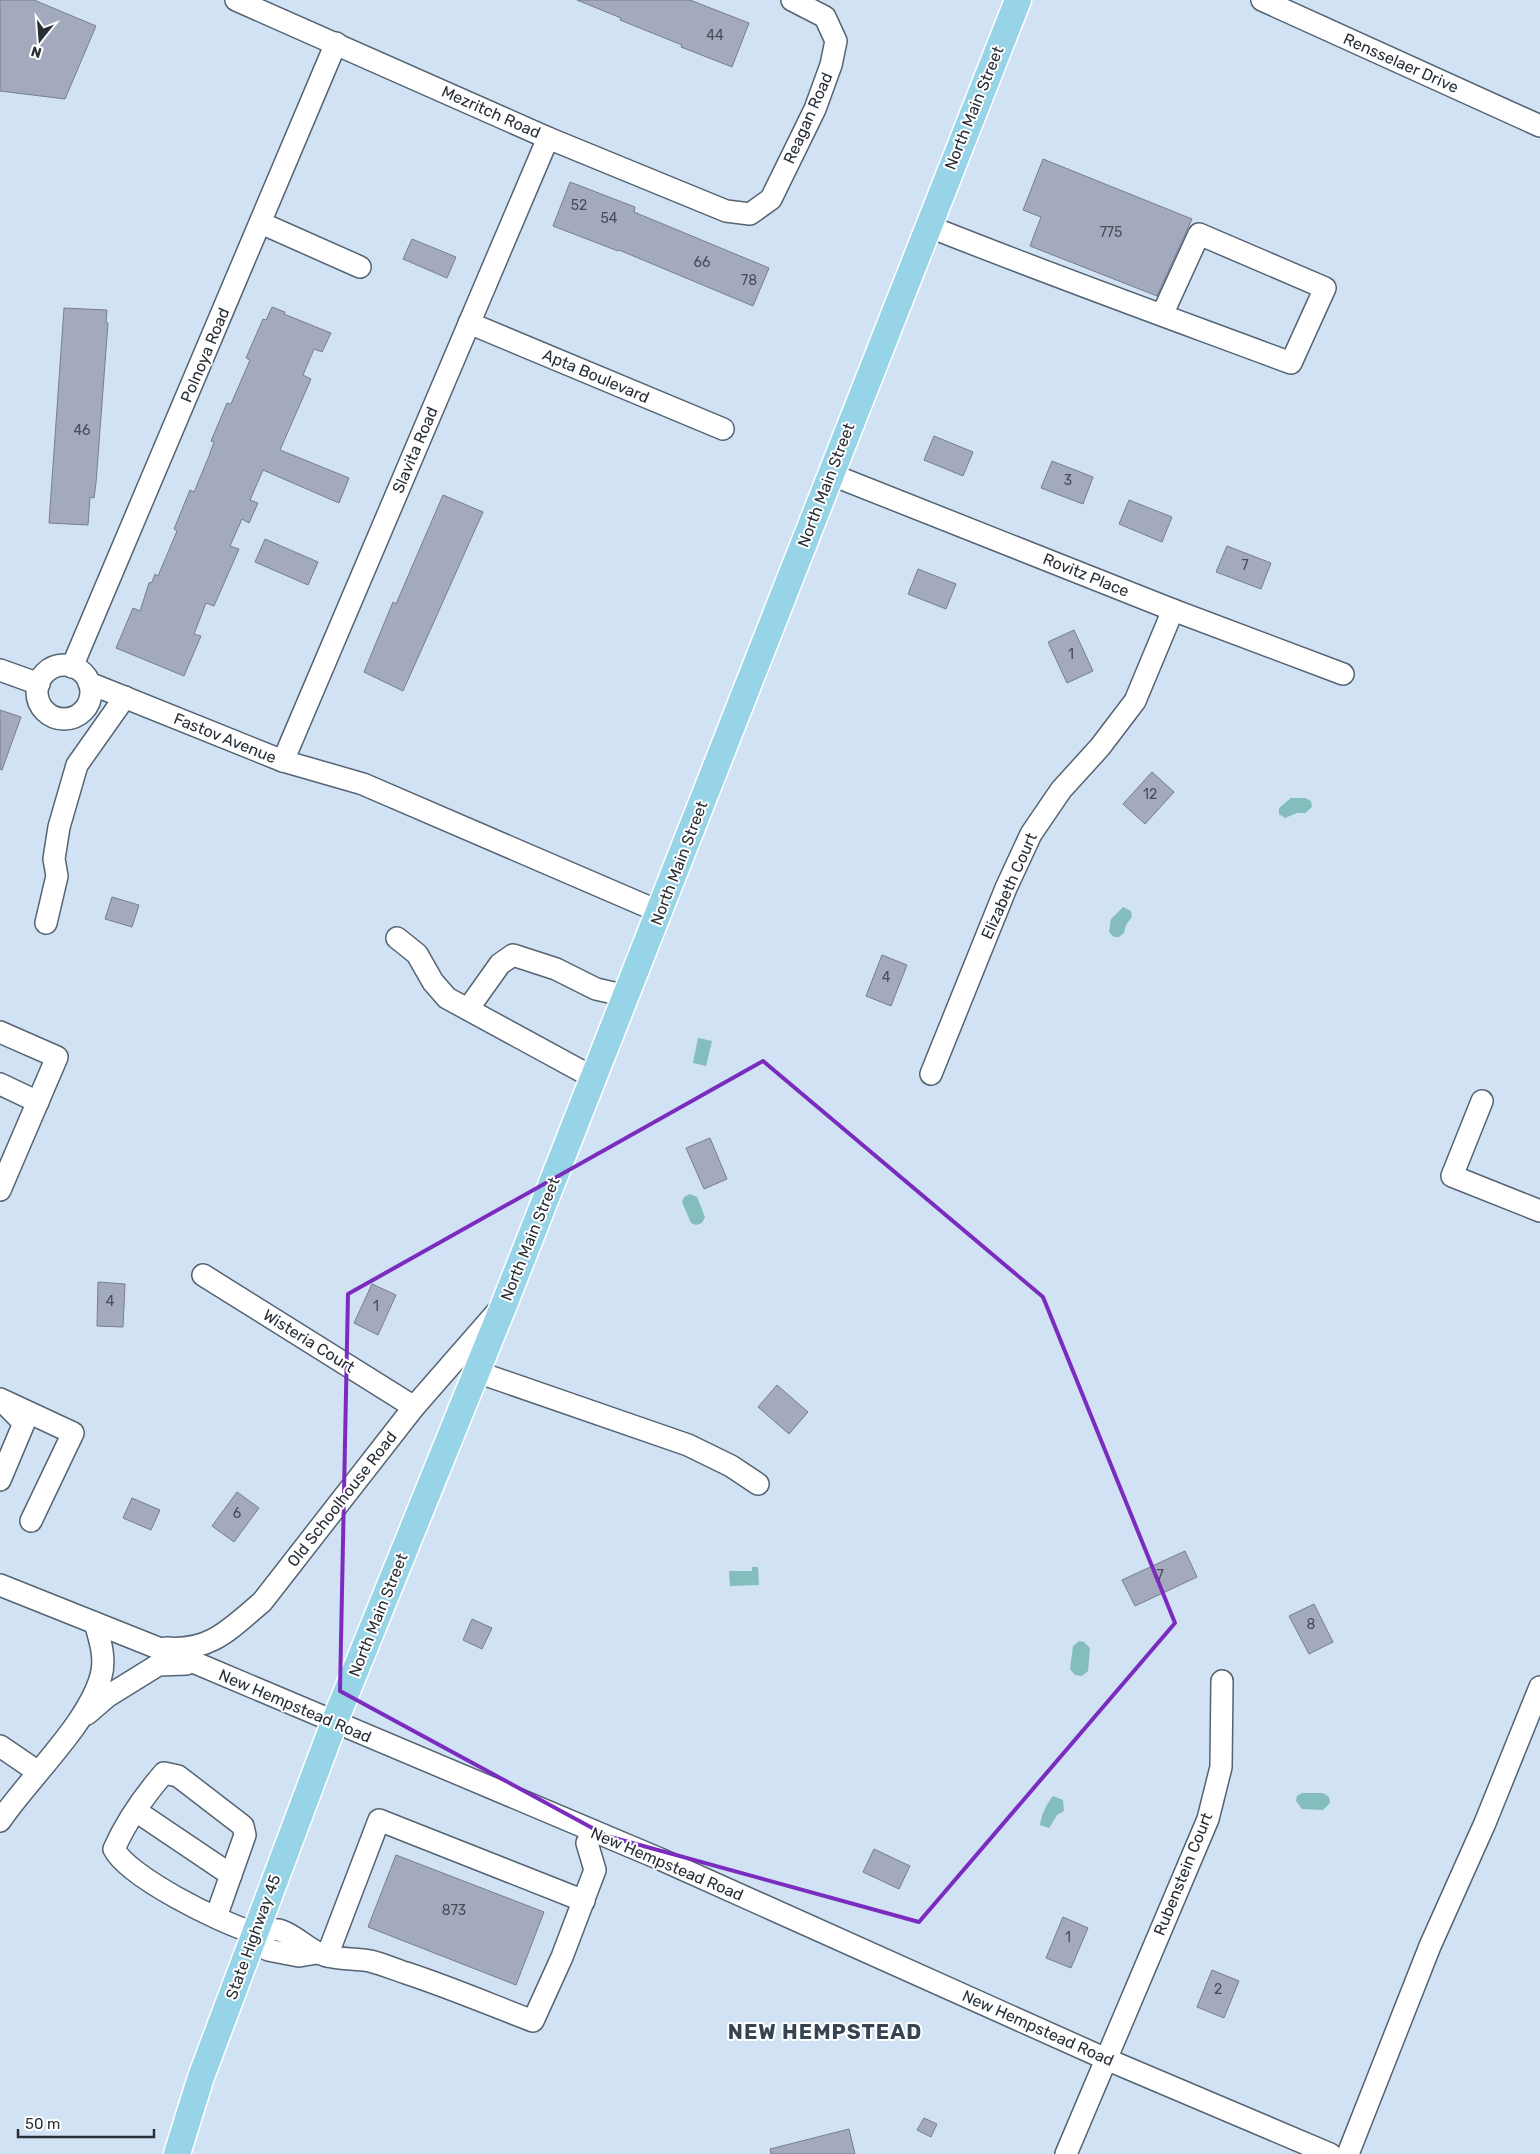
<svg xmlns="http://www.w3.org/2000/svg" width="1540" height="2154" viewBox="0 0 1540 2154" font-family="Rubik,sans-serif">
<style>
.water{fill:#83bdbd}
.building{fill:#a4aabe;stroke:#787d91}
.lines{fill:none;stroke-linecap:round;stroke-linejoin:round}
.minor-casing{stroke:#556473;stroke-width:24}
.major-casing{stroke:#fff;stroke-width:29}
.minor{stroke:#fff;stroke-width:21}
.major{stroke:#97d4e7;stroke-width:26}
.marked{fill:none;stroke:#7b2cbf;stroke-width:4;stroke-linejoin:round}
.labels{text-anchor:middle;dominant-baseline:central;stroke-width:4;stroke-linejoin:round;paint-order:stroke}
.number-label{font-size:14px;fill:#474e58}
.street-label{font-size:16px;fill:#282f36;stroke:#fff}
.district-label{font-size:21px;font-weight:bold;letter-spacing:1px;fill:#364452;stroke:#fff}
</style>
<rect width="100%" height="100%" fill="#d0e2f3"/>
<g class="water">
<path d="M 1291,798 L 1305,798 L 1311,801 L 1312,807 L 1305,813 L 1297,813 L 1285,818 L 1279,814 L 1279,808 Z"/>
<path d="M 1123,907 L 1131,911 L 1132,917 L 1126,925 L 1124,933 L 1119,937 L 1114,937 L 1109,932 L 1111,919 Z"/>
<path d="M 698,1038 L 712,1041 L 706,1066 L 693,1063 Z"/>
<path d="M 690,1194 L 697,1197 L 705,1217 L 702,1223 L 696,1225 L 691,1223 L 682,1202 L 684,1197 Z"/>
<path d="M 752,1567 L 758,1567 L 759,1585 L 730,1586 L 729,1571 L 752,1571 Z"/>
<path d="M 1079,1641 L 1084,1642 L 1090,1648 L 1088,1671 L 1082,1676 L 1075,1675 L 1070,1669 L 1073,1646 Z"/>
<path d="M 1302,1793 L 1323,1793 L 1329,1797 L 1330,1803 L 1323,1810 L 1302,1809 L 1296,1801 L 1297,1796 Z"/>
<path d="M 1053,1796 L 1063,1800 L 1064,1811 L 1057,1815 L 1049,1828 L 1040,1825 C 1042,1813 1046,1805 1053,1796 Z"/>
</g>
<g class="building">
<path d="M 0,0 L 34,0 L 96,26 L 65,99 L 0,91 Z"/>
<path d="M 577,0 L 690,0 L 749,23 L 732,67 L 681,47 L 682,45 L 620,20 L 621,18 Z"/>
<path d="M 1043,159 L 1192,219 L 1157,296 L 1030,246 L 1041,217 L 1023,210 Z"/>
<path d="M 570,182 L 635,207 L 634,212 L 769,268 L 753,306 L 619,250 L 618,251 L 553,226 Z"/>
<path d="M 412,239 L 456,257 L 447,278 L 403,259 Z"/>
<path d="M 272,307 L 285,312 L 284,314 L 331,333 L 322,352 L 314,349 L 303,375 L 311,379 L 280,450 L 349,478 L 339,503 L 263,470 L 250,500 L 258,503 L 249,523 L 242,519 L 230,546 L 239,549 L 214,606 L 206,603 L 194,634 L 201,636 L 184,676 L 116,648 L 133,608 L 140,611 L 149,583 L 152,582 L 155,574 L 158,576 L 177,531 L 174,529 L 190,490 L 194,492 L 209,456 L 214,442 L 211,441 L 227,403 L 231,404 L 250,360 L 246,358 L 263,319 L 266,320 Z"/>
<path d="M 64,308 L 107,310 L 106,322 L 108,323 L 96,483 L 94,498 L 90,497 L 88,525 L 49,523 Z"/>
<path d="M 934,436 L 973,452 L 963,476 L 924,460 Z"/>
<path d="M 1052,461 L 1093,477 L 1083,504 L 1041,488 Z"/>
<path d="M 443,495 L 483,512 L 403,691 L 364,672 L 393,602 L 396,604 Z"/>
<path d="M 1129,500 L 1172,517 L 1162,542 L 1119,524 Z"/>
<path d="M 265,539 L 318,562 L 308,585 L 255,562 Z"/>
<path d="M 1227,546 L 1271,563 L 1261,589 L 1216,572 Z"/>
<path d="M 918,569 L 956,584 L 946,609 L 908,594 Z"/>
<path d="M 1074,630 L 1093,671 L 1067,683 L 1048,642 Z"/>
<path d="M 0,710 L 21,717 L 2,770 L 0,769 Z"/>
<path d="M 1152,772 L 1174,792 L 1145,824 L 1123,804 Z"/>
<path d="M 112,897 L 139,905 L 132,927 L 105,919 Z"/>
<path d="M 882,955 L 907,965 L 891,1006 L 866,996 Z"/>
<path d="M 710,1138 L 727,1179 L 704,1189 L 686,1148 Z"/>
<path d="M 98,1282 L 125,1284 L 123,1327 L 97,1326 Z"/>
<path d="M 372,1284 L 396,1295 L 378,1335 L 354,1323 Z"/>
<path d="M 777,1385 L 808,1412 L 789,1434 L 758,1407 Z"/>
<path d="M 237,1492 L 259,1508 L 234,1542 L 212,1526 Z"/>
<path d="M 132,1498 L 160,1510 L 151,1530 L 123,1518 Z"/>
<path d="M 1185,1551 L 1197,1577 L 1135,1606 L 1122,1580 Z"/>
<path d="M 1314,1604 L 1333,1642 L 1309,1654 L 1289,1616 Z"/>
<path d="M 472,1619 L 492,1628 L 482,1649 L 463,1640 Z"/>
<path d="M 874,1849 L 910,1866 L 899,1889 L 863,1872 Z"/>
<path d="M 396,1855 L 544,1912 L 516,1985 L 368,1927 Z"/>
<path d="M 1063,1917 L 1088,1928 L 1071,1968 L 1046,1958 Z"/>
<path d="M 1212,1970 L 1239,1981 L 1224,2018 L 1197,2007 Z"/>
<path d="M 924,2118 L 937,2124 L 931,2137 L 917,2130 Z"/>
<path d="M 849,2129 L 855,2154 L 771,2154 L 770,2149 Z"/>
</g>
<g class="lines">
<g class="minor-casing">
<g id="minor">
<path d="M 236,0 L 548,138 L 726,211 L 750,214 L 771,199 L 815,109 L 831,65 L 836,41 L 825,17 L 792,0"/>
<path d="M 1262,0 L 1540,126"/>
<path d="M 261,223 L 360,267"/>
<path d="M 928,226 C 1048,274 1170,318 1291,363 L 1325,288 L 1199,234 L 1162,315"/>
<path d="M 469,323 L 723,429"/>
<path d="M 830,474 L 1173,610 L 1343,674"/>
<circle cx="64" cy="692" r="27"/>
<path d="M 72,667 L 336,43"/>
<path d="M 0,670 L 39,684"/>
<path d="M 89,683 L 283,761 L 363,784 L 660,912"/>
<path d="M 283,761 L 548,138"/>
<path d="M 46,923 L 57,876 L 54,859 L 59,827 L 77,765 L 125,697"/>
<path d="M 397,938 L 417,954 L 433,982 L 447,998 L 594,1078"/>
<path d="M 468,1009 L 500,964 L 513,955 L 556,969 L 596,989 L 627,996"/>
<path d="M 0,1032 L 57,1057 L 0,1190"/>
<path d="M 931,1074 L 1006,888 L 1031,834 L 1061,790 L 1100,747 L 1135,701 L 1173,610"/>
<path d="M 0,1084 L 38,1102"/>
<path d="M 1482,1101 L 1452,1176 L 1540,1211"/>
<path d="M 203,1275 L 414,1407"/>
<path d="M 477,1372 L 688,1445 L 731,1466 L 758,1484"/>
<path d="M 0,1399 L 73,1433 L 31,1521"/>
<path d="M 0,1480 L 24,1423 L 6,1405"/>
<path d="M 0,1585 L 198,1664 L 660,1859 L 1106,2059 L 1330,2154"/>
<path d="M 166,1648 C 210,1652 230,1629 262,1602 L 414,1407 L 497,1312"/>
<path d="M 87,1714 L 108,1696 L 158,1665 L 186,1664"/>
<path d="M 0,1746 L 38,1772"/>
<path d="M 136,1811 L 231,1875"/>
<path d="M 0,1821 C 29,1778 88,1724 101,1676 C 106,1658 100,1640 95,1623"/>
<path d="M 216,1917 L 245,1835 L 243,1826 L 178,1776 L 164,1773 C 144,1796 126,1822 114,1849 C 128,1877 221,1923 252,1932 C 262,1934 273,1927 282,1931 C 298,1937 309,1951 324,1955 C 339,1960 355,1958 370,1961 C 382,1964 394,1969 406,1973 C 449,1987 491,2005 533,2021 L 562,1957 L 595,1870 L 587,1843 L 592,1832"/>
<path d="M 254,1932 L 268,1950 L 299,1956 L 317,1953"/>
<path d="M 327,1956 L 379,1820 L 584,1901"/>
<path d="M 1066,2154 L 1208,1819 L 1221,1767 L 1222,1681"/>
<path d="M 1348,2154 L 1430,1946 L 1485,1823 L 1540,1687"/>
</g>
</g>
<g class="major-casing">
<path id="major" d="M 177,2154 L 201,2077 L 334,1723 L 505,1302 L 1018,0"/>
</g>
<use href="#minor" class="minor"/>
<use href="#major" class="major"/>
</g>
<path class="marked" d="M 763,1061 L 1043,1297 L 1175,1623 L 919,1922 L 607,1836 L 340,1691 L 348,1294 Z"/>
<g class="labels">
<g class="number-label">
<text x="715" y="35">44</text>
<text x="579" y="205">52</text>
<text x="609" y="218">54</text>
<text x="1111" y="232">775</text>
<text x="702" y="262">66</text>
<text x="749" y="280">78</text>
<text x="82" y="430">46</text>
<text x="1068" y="480">3</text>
<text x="1245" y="565">7</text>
<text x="1071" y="654">1</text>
<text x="1150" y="794">12</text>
<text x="886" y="977">4</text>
<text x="110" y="1301">4</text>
<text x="376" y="1306">1</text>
<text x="237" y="1513">6</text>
<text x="1160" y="1575">7</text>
<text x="1311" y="1624">8</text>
<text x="454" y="1910">873</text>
<text x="1068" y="1937">1</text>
<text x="1218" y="1989">2</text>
</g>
<g class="street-label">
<text transform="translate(1401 63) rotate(24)">Rensselaer Drive</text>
<text transform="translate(974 108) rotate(-68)">North Main Street</text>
<text transform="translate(491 112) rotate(24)">Mezritch Road</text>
<text transform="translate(808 118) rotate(-66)">Reagan Road</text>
<text transform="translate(205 355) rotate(-67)">Polnoya Road</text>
<text transform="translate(596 376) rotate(23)">Apta Boulevard</text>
<text transform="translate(415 450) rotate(-67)">Slavita Road</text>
<text transform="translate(826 485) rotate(-69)">North Main Street</text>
<text transform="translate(1086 575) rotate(22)">Rovitz Place</text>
<text transform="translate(225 738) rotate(22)">Fastov Avenue</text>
<text transform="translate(679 863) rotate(-69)">North Main Street</text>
<text transform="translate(1009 886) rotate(-66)">Elizabeth Court</text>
<text transform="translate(530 1239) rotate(-68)">North Main Street</text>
<text transform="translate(309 1341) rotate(32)">Wisteria Court</text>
<text transform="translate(342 1499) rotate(-52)">Old Schoolhouse Road</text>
<text transform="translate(378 1615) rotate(-68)">North Main Street</text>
<text transform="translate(295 1706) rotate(23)">New Hempstead Road</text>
<text transform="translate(667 1864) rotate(23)">New Hempstead Road</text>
<text transform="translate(1183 1874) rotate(-68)">Rubenstein Court</text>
<text transform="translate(253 1937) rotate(-70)">State Highway 45</text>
<text transform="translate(1038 2028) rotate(24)">New Hempstead Road</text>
</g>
<g class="district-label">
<text x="825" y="2031">NEW HEMPSTEAD</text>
</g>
</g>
<g transform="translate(40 40) rotate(197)" stroke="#ffffff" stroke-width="4" paint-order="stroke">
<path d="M0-4L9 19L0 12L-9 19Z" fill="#282f36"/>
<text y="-8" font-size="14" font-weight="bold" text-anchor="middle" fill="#282f36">N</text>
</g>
<path d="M18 2129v8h136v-8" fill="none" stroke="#282f36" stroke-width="2.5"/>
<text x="25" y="2129" font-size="15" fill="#282f36" stroke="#ffffff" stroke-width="4" paint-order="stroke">50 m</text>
</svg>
